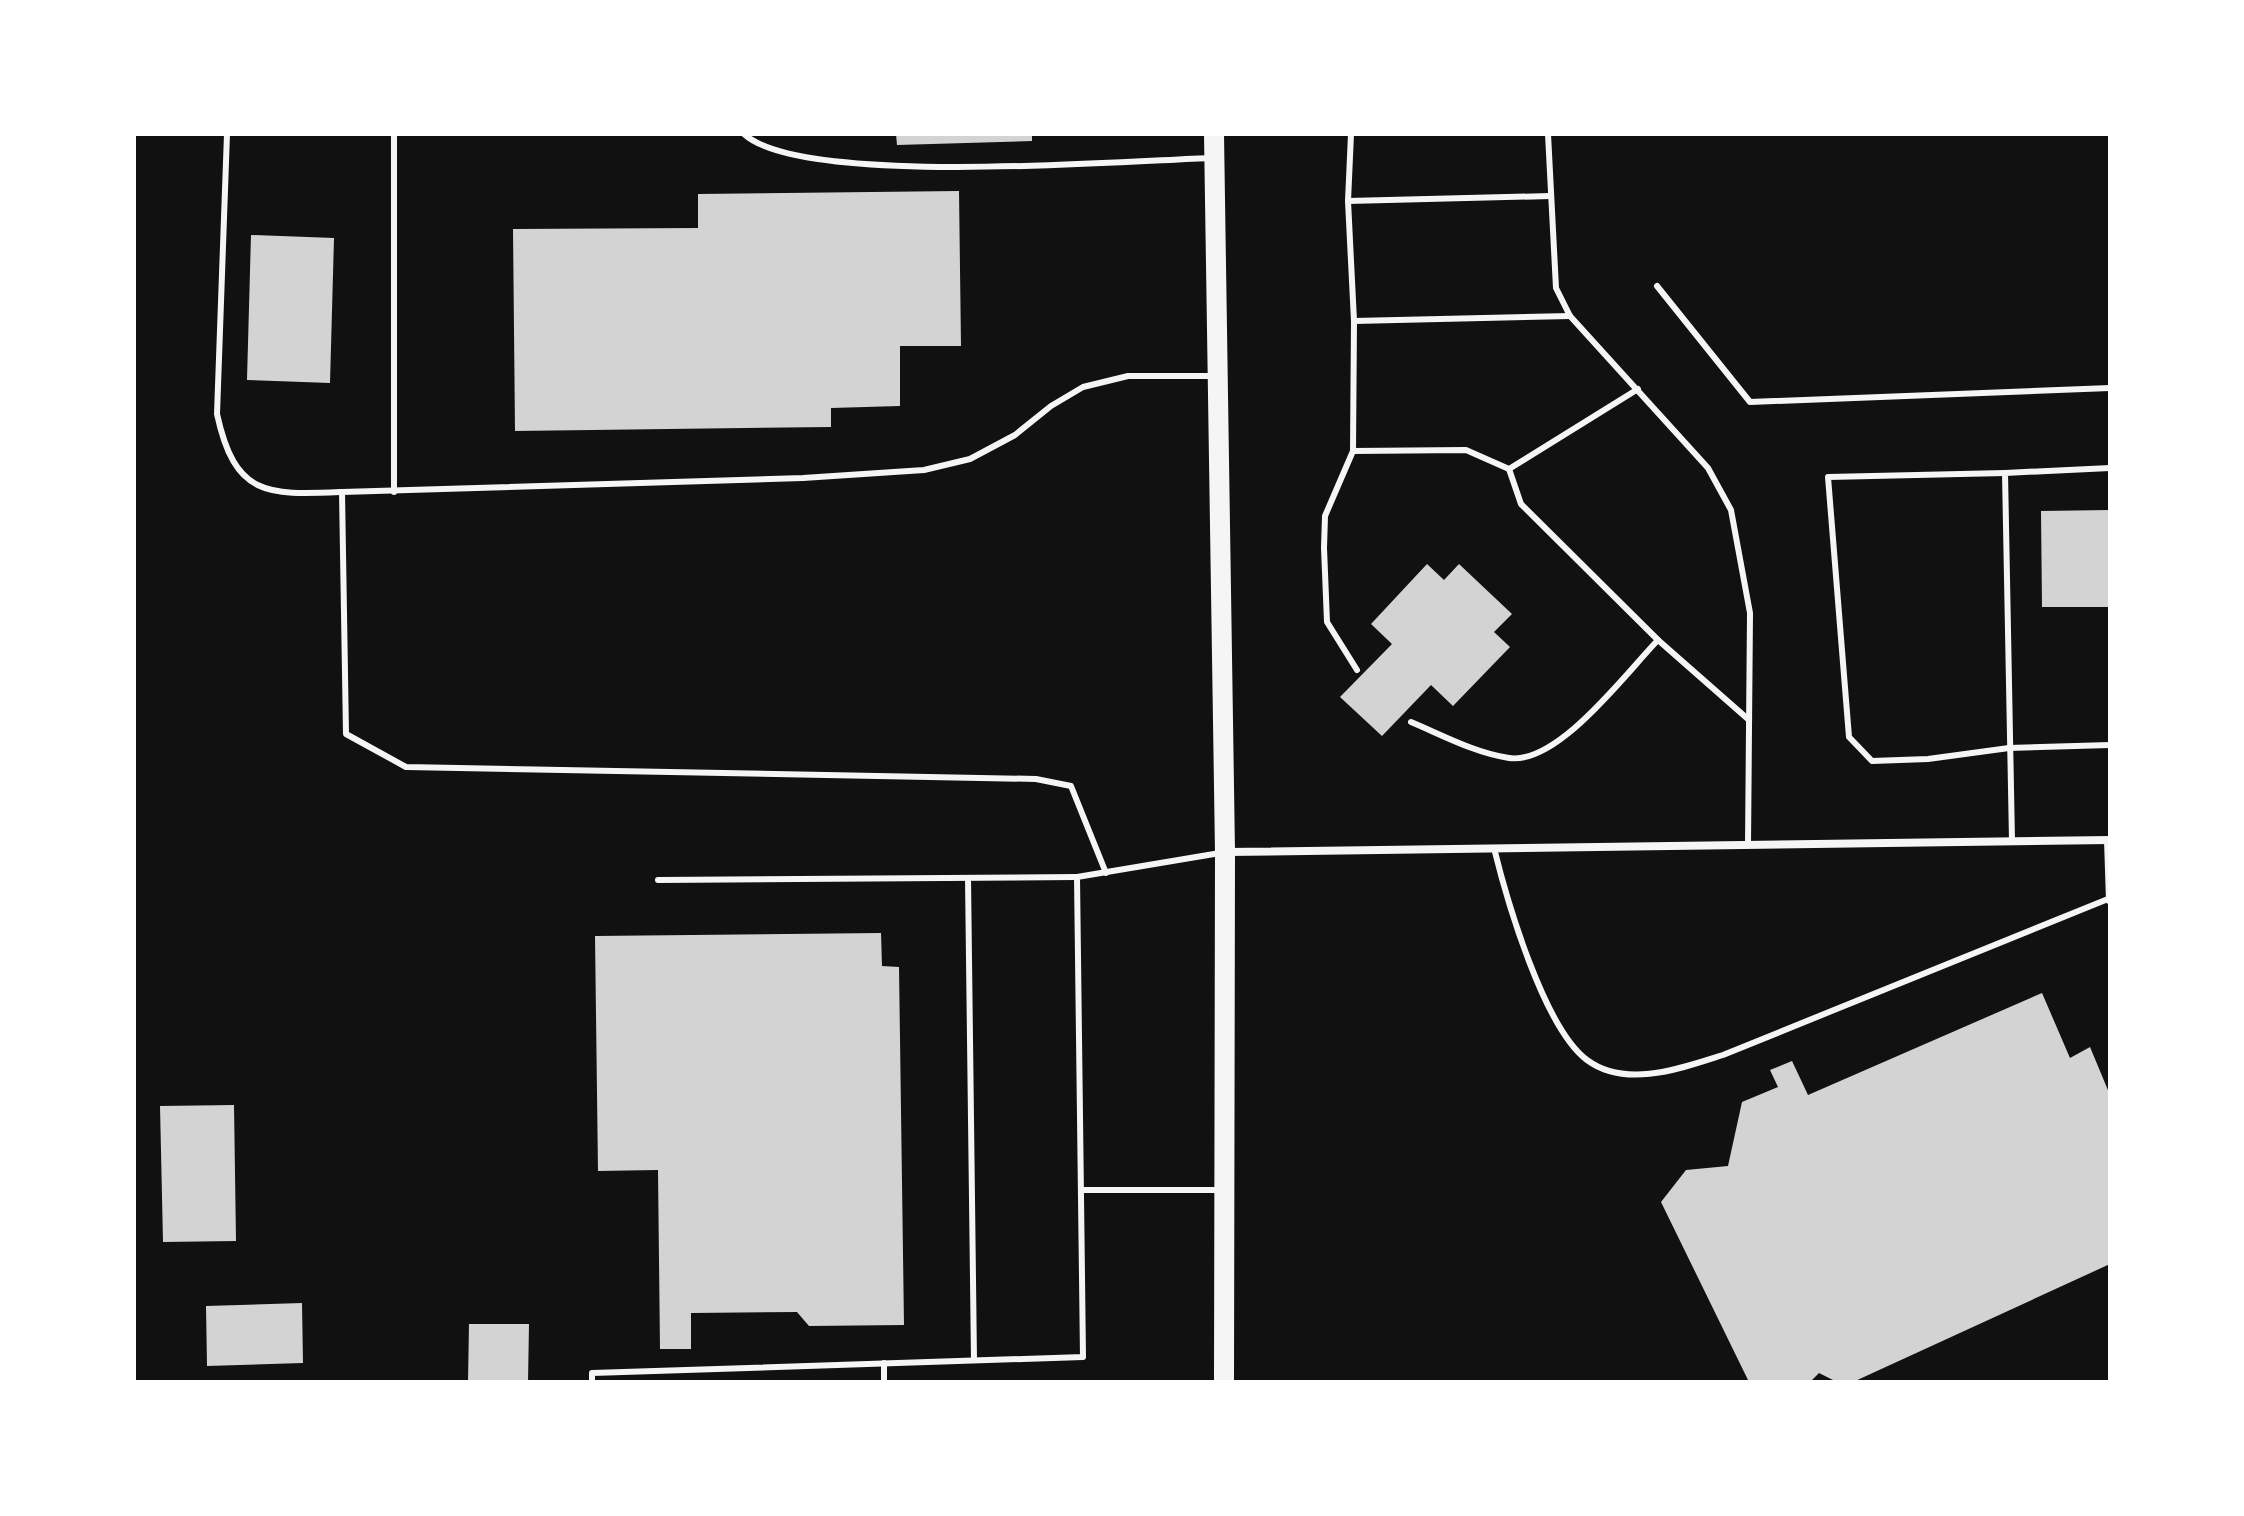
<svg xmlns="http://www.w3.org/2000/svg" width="2244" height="1516" viewBox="0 0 2244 1516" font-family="Signika,sans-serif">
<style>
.building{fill:#d3d3d3}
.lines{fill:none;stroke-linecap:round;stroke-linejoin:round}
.service{stroke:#f5f5f5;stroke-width:6}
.minor{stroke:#f5f5f5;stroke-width:8}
.primary{stroke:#f5f5f5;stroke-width:20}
</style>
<rect width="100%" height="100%" fill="#111"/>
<g class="building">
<path d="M 896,134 L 1032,134 L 1032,141 L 897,145 Z"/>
<path d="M 959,191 L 961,346 L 900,346 L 900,406 L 831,408 L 831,427 L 515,431 L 513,229 L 698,228 L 698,194 Z"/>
<path d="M 251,235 L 334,238 L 330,383 L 247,380 Z"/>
<path d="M 2110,510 L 2110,607 L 2042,607 L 2041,511 Z"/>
<path d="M 1427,564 L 1444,580 L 1459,564 L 1512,614 L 1494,632 L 1510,647 L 1453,706 L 1431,685 L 1382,736 L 1340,697 L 1392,644 L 1371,624 Z"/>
<path d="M 881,933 L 882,966 L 899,967 L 904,1325 L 809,1326 L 797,1312 L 691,1313 L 691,1349 L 660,1349 L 658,1170 L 598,1171 L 595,936 Z"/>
<path d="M 2042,993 L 2070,1058 L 2090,1047 L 2110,1095 L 2110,1264 L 1853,1382 L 1837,1382 L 1819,1373 L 1810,1382 L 1749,1382 L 1661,1202 L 1686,1170 L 1728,1166 L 1742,1102 L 1778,1087 L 1770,1070 L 1792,1061 L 1808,1095 Z"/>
<path d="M 234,1105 L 236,1241 L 163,1242 L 160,1106 Z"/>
<path d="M 302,1303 L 303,1363 L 207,1366 L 206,1306 Z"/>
<path d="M 469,1324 L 529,1324 L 528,1382 L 468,1382 Z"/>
</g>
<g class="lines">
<g class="service">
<path d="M 227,134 L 217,414 C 235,497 267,495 342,492"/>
<path d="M 744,134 C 801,187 1124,161 1211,158"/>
<path d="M 1351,134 L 1348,201 L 1354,321"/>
<path d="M 1548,134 L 1556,288 L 1570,316 L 1708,468 L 1731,510 L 1750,613 L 1748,845"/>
<path d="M 1348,201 L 1550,196"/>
<path d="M 1657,286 L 1750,402 L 2110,388"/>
<path d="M 1353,451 L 1466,450 L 1509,469 L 1638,389"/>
<path d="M 2005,473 L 1828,477 L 1849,737 L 1872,761 L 1928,759 L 2009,748 L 2110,745"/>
<path d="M 394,492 L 394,134"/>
<path d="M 1658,640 L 1749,720"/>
<path d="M 1357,670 L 1327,622 L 1324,548 L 1325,516 L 1353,451 L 1354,321 L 1570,316"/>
<path d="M 1411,722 C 1442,735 1475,753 1509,758 C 1558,765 1626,673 1658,640 L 1521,504 L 1509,469"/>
<path d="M 2107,840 L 2109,901"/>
<path d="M 2012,841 L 2005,473 L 2110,468"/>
<path d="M 1494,848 C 1507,901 1544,1028 1587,1060 C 1626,1089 1682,1068 1723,1055 L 2108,899"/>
<path d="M 1106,873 L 1071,786 L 1036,779 L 406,767 L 346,734 L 342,492 L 803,478 L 924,470 L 970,459 L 1015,435 L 1051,406 L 1083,387 L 1128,376 L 1212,376"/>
<path d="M 968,878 L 974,1360"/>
<path d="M 658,880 L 1077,877"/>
<path d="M 1081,1190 L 1221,1190"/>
<path d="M 884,1363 L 884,1382"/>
<path d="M 592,1382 L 592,1373 L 1083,1357 L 1077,877 L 1220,853"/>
</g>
<path class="minor" d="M 1226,852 L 2110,840"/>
<path class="primary" d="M 1214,134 L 1225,852 L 1224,1382"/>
</g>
<rect width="2244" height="1516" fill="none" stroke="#ffffff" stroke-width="272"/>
</svg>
